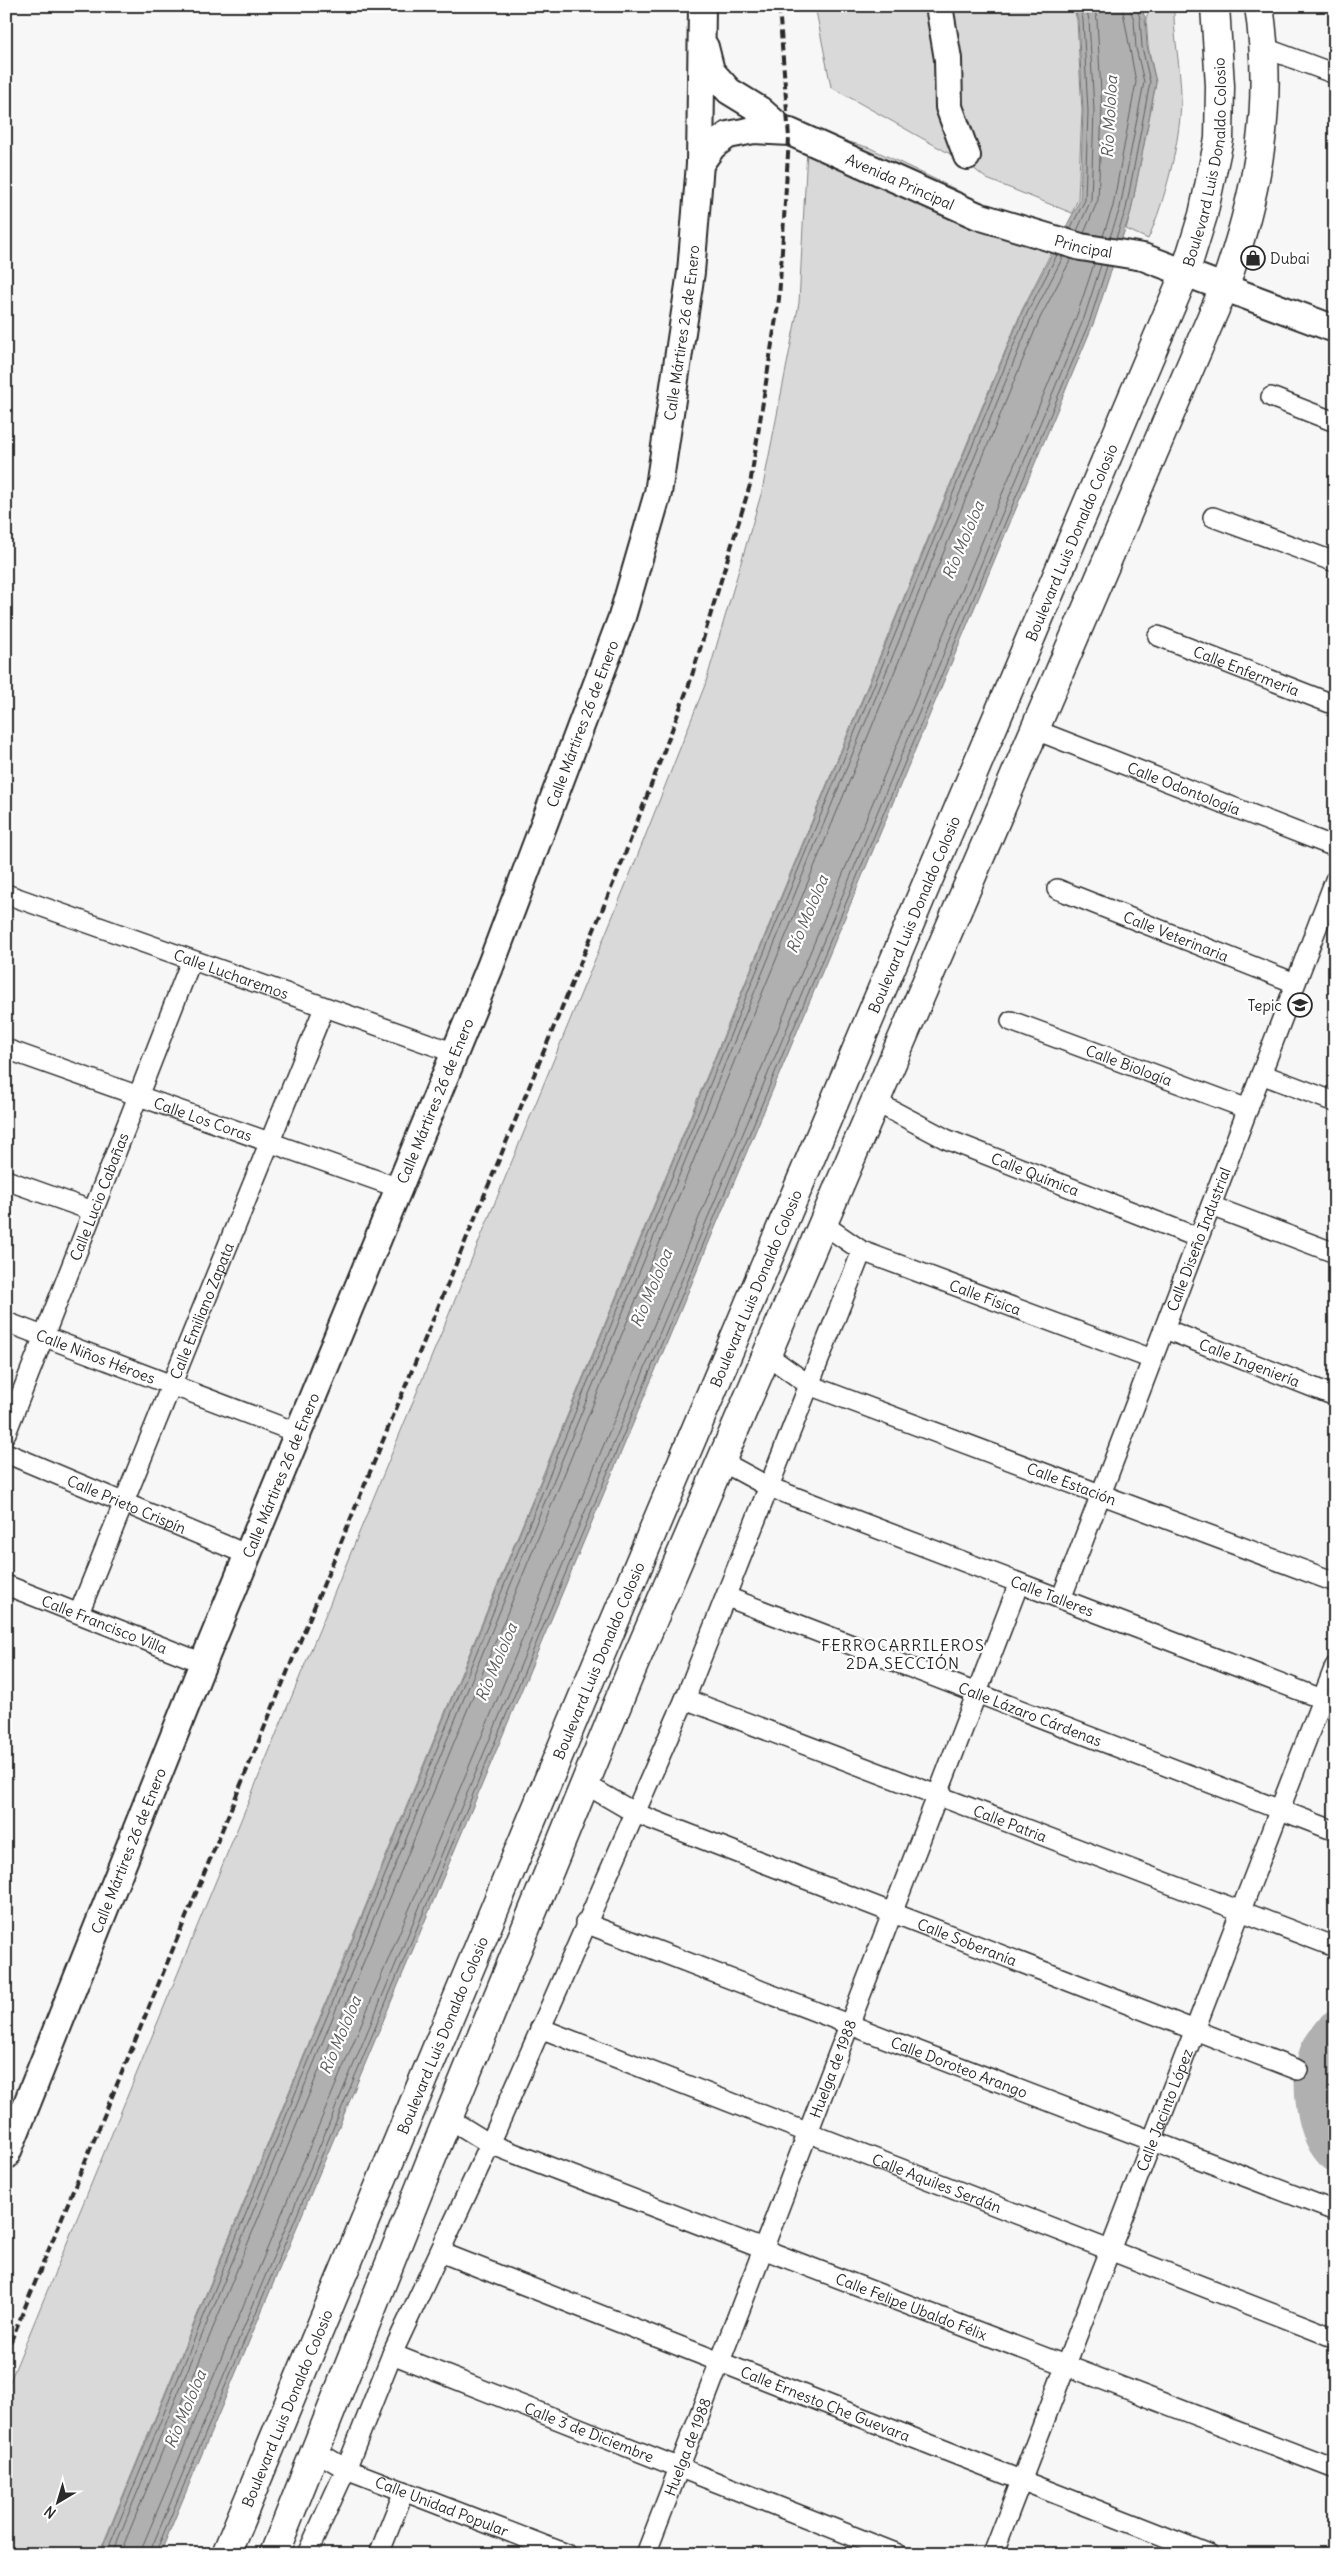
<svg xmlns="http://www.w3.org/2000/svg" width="1341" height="2560" viewBox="0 0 1341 2560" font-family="Delius,sans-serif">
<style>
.green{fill:#d9d9d9;stroke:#828282}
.water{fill:#b0b0b0;stroke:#7b7b7b}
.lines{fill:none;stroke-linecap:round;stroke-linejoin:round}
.shore{stroke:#606060;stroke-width:1}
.river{stroke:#b0b0b0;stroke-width:36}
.street-casing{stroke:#2b2b2b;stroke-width:22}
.secondary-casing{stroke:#2b2b2b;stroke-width:30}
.primary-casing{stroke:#2b2b2b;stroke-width:31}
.street{stroke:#fff;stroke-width:19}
.secondary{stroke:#fff;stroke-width:26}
.primary{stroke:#fff;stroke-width:28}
.rail{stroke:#2b2b2b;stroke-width:4;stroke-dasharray:8 4;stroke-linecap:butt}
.labels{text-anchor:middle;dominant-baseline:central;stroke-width:4.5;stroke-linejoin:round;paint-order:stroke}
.street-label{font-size:15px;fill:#2b2b2b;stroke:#fff}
.poi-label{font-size:15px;fill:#2b2b2b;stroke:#fff;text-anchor:start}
.water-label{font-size:16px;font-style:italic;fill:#5a5a5a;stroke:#fff}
.neighbourhood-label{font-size:16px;letter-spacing:1px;fill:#2b2b2b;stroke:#fff}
</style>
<rect width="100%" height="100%" fill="#f7f7f7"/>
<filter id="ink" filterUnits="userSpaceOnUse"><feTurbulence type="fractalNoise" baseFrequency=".02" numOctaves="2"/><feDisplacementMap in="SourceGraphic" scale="10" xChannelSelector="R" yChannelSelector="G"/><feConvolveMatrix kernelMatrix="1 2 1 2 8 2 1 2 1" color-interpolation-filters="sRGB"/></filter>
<g filter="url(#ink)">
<g class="green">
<path d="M 815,6 L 1073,6 L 1077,20 L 1082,111 L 1078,199 L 1072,213 L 987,179 L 968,164 L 831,87 Z"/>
<path d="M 1153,6 L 1174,6 C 1173,37 1181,67 1181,98 C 1181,139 1165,201 1148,239 L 1126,229 L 1131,211 L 1156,83 L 1148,46 L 1146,17 Z"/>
<path d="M 808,130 L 870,148 L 955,189 L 970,201 L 1059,237 L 1022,310 L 99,2554 L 6,2554 L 6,2391 L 633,867 L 705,685 L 762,491 L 799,303 Z"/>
</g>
<path class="water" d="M 1074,6 L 1140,6 L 1145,17 L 1147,46 L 1156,82 L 1131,211 L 1094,322 L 160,2554 L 100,2554 L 1023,310 L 1080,200 L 1083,111 L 1078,20 Z"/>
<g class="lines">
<g class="shore">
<path d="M 1070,229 L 1085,200 L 1088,111 L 1083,20 L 1080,6"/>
<path d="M 1077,231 L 1091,200 L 1094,111 L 1089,20 L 1086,6"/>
<path d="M 1084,233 L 1098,200 L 1102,111 L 1097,20 L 1094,6"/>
<path d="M 1103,236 L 1113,206 L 1136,82 L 1122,6"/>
<path d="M 1110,237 L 1120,208 L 1144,82 L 1136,48 L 1134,20 L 1129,6"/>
<path d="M 1116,238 L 1126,209 L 1150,82 L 1142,47 L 1140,18 L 1136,6"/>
<path d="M 106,2554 L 1027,313 L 1057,255"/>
<path d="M 112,2554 L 1033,315 L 1063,257"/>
<path d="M 120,2554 L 1040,318 L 1071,259"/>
<path d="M 142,2554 L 143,2545 L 1077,315 L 1094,264"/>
<path d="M 149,2554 L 1084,318 L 1101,265"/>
<path d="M 155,2554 L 1090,320 L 1107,266"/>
</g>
<path class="river" d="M 1335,2028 C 1329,2036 1320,2045 1317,2054 C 1308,2080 1313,2135 1335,2154"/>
<g class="street-casing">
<g id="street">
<path d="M 1265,48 L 1335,74"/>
<path d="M 1271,397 L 1335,422"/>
<path d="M 1213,517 L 1335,562"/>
<path id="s1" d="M 1158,636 L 1335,705"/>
<path id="s2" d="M 1033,729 L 1335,847"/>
<path id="s3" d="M 1057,889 L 1295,983"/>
<path id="s4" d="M 6,894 L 455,1053"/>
<path id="s5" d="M 1011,1021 L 1248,1109"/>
<path id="s6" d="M 6,1049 L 399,1188"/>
<path d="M 1261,1074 L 1335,1102"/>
<path id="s7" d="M 876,1102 L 946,1139 L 1199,1238"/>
<path d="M 6,1180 L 93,1211"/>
<path d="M 1211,1206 L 1335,1253"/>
<path id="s8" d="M 823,1224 L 862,1251 L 1152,1359"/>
<path id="s9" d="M 6,1322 L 298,1433"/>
<path id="s10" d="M 1165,1329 L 1335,1396"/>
<path id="s11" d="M 767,1355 L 809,1385 L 1335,1582"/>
<path id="s12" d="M 6,1433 L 191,961"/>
<path id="s13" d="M 6,1453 L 248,1555"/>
<path id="s14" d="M 721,1461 L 769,1487 L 1335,1704"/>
<path id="s15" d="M 6,1585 L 203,1663"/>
<path id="s16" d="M 727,1597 L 1335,1831"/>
<path id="s17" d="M 1061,1599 L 1335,880"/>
<path id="s18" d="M 79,1613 L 324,1008"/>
<path id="s19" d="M 685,1699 L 1335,1947"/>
<path id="s20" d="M 585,1784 L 635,1813 L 1298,2070"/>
<path id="s21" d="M 585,1923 L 1335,2211"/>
<path id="s22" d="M 540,2028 L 1335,2338"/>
<path id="s23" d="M 448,2118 L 490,2144 L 1335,2469"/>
<path id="s24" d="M 440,2252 L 1209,2554"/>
<path id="s25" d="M 392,2354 L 898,2554"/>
<path id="s26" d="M 314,2450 L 346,2469 L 567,2554"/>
<path d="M 307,2554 L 346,2469 L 392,2354 L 490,2144 L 685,1699 L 862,1251"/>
<path d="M 379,2554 L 404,2491"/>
<path id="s27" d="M 646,2554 L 1019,1583"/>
<path id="s28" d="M 993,2554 L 1335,1666"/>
</g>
</g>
<g class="secondary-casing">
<g id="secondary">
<path d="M 939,6 L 948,59 L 949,107 L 967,156"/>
<path d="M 705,47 L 711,71 L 729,91 L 760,110 L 784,131"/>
<path id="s29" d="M 700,164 L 713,146 L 728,135 L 754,130 L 790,132 L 978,216 L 1081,247 L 1143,257 L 1335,329"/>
<path id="s30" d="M 6,2156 L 203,1663 L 490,967 L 622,617 L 658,493 L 691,272 L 700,164 L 702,6"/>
</g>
</g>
<g class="primary-casing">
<g id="primary">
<path id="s31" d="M 226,2554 L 597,1663 L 1185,273 L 1203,215 L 1219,139 L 1220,86 L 1215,6"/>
<path d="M 274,2554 L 433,2155 L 629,1676 L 1224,288 C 1258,193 1274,107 1259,6"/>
</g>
</g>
<use href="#street" class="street"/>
<use href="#secondary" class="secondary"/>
<use href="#primary" class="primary"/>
<path class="rail" d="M 6,2353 L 622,862 L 690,682 L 750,485 L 779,299 L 789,138 L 779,6"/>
</g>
</g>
<defs>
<g id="shop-ring" transform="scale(1.25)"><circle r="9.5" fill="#fff" stroke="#2b2b2b" stroke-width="1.5"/><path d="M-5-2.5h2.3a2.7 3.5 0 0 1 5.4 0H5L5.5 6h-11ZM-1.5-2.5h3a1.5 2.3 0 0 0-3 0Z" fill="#2b2b2b"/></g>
<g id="school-ring" transform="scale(1.25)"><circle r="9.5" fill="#fff" stroke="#2b2b2b" stroke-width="1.5"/><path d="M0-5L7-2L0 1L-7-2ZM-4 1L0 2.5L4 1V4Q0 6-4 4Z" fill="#2b2b2b"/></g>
</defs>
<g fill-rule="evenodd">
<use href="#shop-ring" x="1253" y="258"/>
<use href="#school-ring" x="1300" y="1005"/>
</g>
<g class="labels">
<g class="street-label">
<text stroke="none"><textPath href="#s31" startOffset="2588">Boulevard Luis Donaldo Colosio</textPath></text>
<text stroke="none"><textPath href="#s29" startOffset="224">Avenida Principal</textPath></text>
<text stroke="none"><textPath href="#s29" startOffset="419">Principal</textPath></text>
<text stroke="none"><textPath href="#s30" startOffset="1949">Calle Mártires 26 de Enero</textPath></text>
<text stroke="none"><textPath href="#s31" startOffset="2182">Boulevard Luis Donaldo Colosio</textPath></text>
<text stroke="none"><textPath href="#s1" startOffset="95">Calle Enfermería</textPath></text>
<text stroke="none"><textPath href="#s30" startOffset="1544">Calle Mártires 26 de Enero</textPath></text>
<text stroke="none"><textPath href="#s2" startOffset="162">Calle Odontología</textPath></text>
<text stroke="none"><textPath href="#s31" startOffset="1778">Boulevard Luis Donaldo Colosio</textPath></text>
<text stroke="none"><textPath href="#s3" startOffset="128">Calle Veterinaria</textPath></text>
<text stroke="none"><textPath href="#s4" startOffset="239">Calle Lucharemos</textPath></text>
<text stroke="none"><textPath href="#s5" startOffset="126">Calle Biología</textPath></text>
<text stroke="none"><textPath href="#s30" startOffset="1139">Calle Mártires 26 de Enero</textPath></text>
<text stroke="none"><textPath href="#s6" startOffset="209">Calle Los Coras</textPath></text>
<text stroke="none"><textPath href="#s7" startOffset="175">Calle Química</textPath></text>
<text stroke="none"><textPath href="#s12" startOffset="254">Calle Lucio Cabañas</textPath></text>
<text stroke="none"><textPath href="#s17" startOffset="385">Calle Diseño Industrial</textPath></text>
<text stroke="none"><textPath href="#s31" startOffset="1372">Boulevard Luis Donaldo Colosio</textPath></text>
<text stroke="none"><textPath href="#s8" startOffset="179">Calle Física</textPath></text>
<text stroke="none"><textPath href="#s18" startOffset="326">Calle Emiliano Zapata</textPath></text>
<text stroke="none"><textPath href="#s9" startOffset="96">Calle Niños Héroes</textPath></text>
<text stroke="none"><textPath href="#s10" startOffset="91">Calle Ingeniería</textPath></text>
<text stroke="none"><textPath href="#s30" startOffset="734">Calle Mártires 26 de Enero</textPath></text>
<text stroke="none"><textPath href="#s11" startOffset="332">Calle Estación</textPath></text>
<text stroke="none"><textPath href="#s13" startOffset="131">Calle Prieto Crispín</textPath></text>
<text stroke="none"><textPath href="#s14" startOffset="358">Calle Talleres</textPath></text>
<text stroke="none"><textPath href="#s15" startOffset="106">Calle Francisco Villa</textPath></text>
<text stroke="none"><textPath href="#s31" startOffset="968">Boulevard Luis Donaldo Colosio</textPath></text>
<text stroke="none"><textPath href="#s16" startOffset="325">Calle Lázaro Cárdenas</textPath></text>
<text stroke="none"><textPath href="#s19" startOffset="348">Calle Patria</textPath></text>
<text stroke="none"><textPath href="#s30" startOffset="329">Calle Mártires 26 de Enero</textPath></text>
<text stroke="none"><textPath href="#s20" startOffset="414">Calle Soberanía</textPath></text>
<text stroke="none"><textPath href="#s31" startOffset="562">Boulevard Luis Donaldo Colosio</textPath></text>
<text stroke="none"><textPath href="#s21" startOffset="401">Calle Doroteo Arango</textPath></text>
<text stroke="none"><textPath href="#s27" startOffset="520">Huelga de 1988</textPath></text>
<text stroke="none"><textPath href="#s28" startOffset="476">Calle Jacinto López</textPath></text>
<text stroke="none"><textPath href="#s22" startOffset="426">Calle Aquiles Serdán</textPath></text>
<text stroke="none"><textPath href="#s23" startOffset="501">Calle Felipe Ubaldo Félix</textPath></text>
<text stroke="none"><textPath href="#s24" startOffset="414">Calle Ernesto Che Guevara</textPath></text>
<text stroke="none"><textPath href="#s31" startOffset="158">Boulevard Luis Donaldo Colosio</textPath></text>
<text stroke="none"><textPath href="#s25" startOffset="212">Calle 3 de Diciembre</textPath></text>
<text stroke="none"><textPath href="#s27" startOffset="115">Huelga de 1988</textPath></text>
<text stroke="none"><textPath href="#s26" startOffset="140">Calle Unidad Popular</textPath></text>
</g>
<g class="poi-label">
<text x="1270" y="258">Dubai</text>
<text x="1282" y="1005" text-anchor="end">Tepic</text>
</g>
<g class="water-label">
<text transform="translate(1109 117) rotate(-87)">Río Mololoa</text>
<text transform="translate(963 540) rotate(-67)">Río Mololoa</text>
<text transform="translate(807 914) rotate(-67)">Río Mololoa</text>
<text transform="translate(651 1288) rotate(-67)">Río Mololoa</text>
<text transform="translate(496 1662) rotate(-67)">Río Mololoa</text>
<text transform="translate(340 2035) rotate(-67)">Río Mololoa</text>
<text transform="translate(185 2409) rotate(-67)">Río Mololoa</text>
</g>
<g class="neighbourhood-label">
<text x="903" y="1645">FERROCARRILEROS<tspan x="903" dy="18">2DA SECCIÓN</tspan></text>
</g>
</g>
<rect width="1341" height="2560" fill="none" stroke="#fff" stroke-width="25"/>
<rect x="12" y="12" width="1316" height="2535" fill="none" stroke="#2b2b2b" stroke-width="2" filter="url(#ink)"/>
<g transform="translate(58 2502) rotate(218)" stroke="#ffffff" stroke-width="4" paint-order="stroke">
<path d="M0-4L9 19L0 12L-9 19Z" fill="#2b2b2b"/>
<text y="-8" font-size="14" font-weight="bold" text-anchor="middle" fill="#2b2b2b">N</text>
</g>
</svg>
